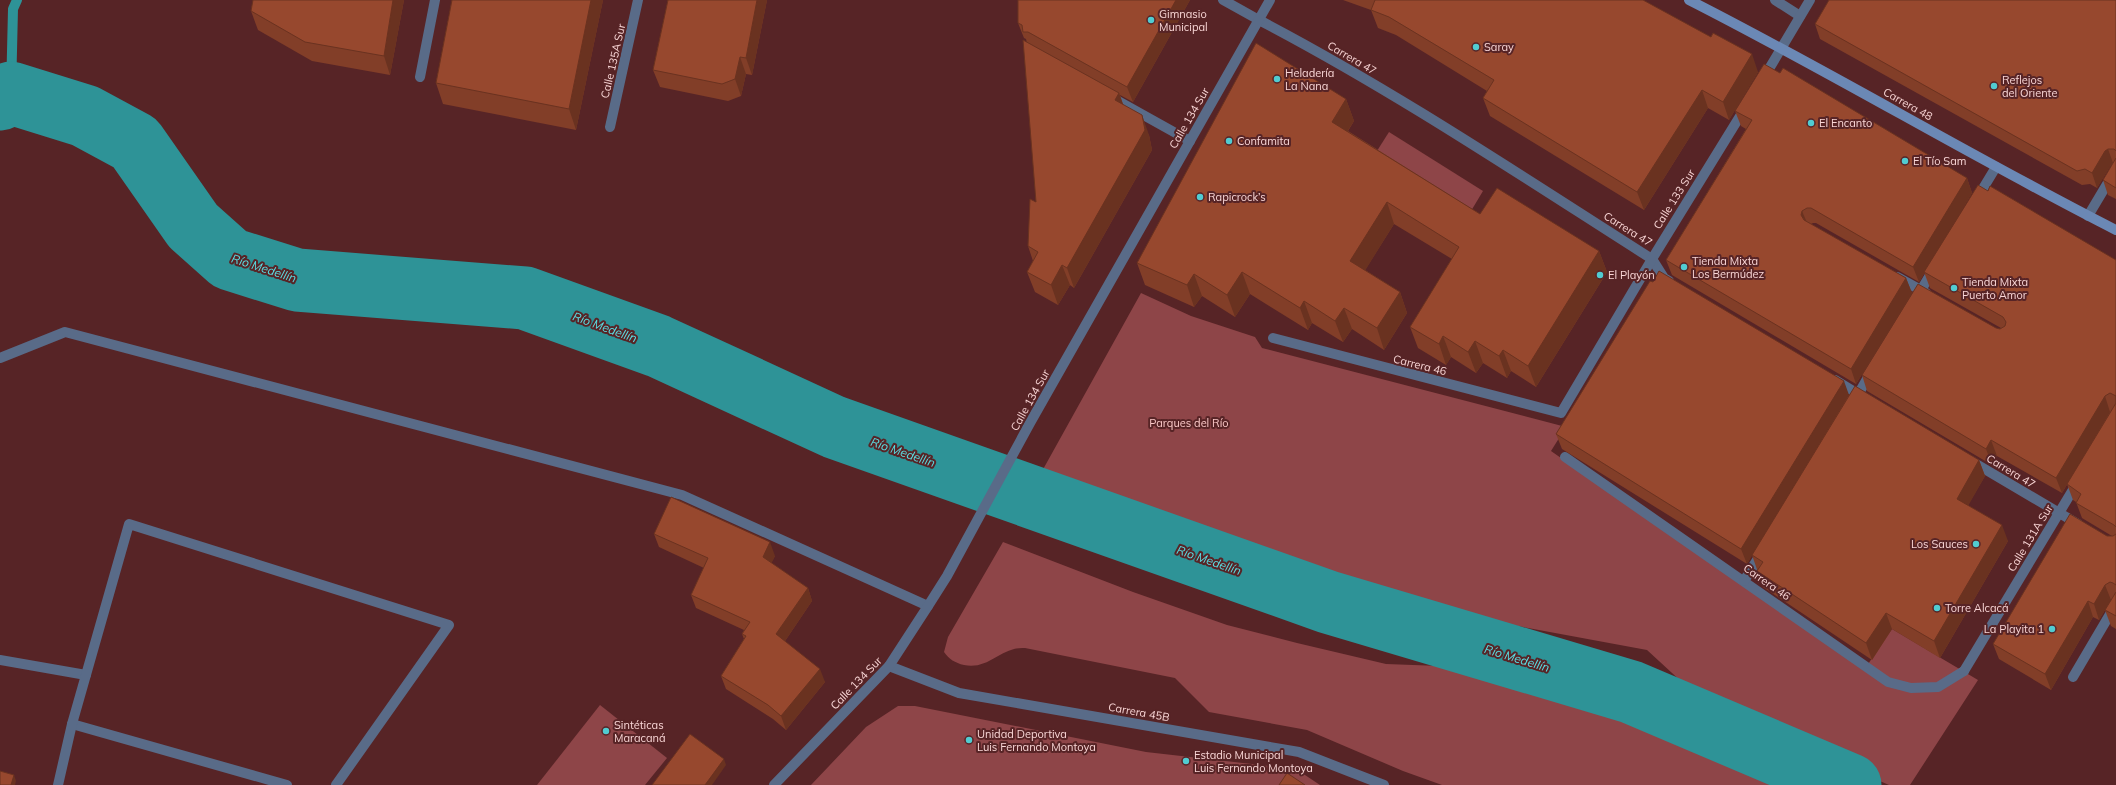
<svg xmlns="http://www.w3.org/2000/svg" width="2116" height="785" viewBox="0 0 2116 785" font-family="Mulish,sans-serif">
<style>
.green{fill:#8e4548}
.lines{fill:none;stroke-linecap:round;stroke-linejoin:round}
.stream{stroke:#2e9397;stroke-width:10}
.river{stroke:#2e9397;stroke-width:63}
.service{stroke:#596b88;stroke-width:10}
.pedestrian{stroke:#596b88;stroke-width:10}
.minor{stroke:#596b88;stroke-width:10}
.tertiary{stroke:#596b88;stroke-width:10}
.secondary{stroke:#6b88b5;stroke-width:10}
.wall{fill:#823e28}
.shaded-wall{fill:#6a3220}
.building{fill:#97482e;stroke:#6a3220}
.poi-dot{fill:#51ccd1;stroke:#572426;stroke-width:1.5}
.labels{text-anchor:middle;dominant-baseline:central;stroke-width:4;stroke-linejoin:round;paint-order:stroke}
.poi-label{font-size:11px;fill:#f9d6d6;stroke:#572426;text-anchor:start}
.street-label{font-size:11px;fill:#f9d6d6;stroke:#572426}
.park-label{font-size:11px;fill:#fac8c7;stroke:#572426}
.water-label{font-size:12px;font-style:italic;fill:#5bdfe4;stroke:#572426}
</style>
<rect width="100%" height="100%" fill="#572426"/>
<g class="green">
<path d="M 1389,132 L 1483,191 L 1465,221 L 1370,162 Z"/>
<path d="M 1141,293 L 1191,316 L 1255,337 L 1262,348 L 1566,427 L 1551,451 L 1864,670 L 1892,629 L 1978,680 L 1910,785 L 1889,785 L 1709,707 L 1647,650 L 1447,613 L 1036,482 Z"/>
<path d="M 1003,542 L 1133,592 L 1227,625 L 1297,643 L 1386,664 L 1521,669 L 1648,707 L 1690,737 L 1777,785 L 1442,785 L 1403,771 L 1307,730 L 1209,712 L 1175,678 L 1025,648 C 1001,646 990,670 964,665 C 955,663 949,659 944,652 L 948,637 Z"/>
<path d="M 600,705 L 667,758 L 645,785 L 537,785 Z"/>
<path d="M 898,706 L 915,706 L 1146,752 L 1296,769 L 1320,785 L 811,785 L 866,727 Z"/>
</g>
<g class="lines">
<path class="stream" d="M 11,93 L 13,9 L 17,0"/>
<path class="river" d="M 0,99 L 11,93 L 85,116 L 135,143 L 193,226 L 230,259 L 297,280 L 525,298 L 658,346 L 834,427 L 1328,602 L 1631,692 L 1850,785"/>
<g class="service">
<path d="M 1775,0 L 1800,16"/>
<path d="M 1897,277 L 1926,293"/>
<path d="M 0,358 L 65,332 L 682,495 L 928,606"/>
<path d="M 0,660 L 86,675"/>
<path d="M 72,724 L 287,785"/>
<path d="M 58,785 L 72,724 L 129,524 L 449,625 L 336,785"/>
</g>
<g class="pedestrian">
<path d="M 1223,0 L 1259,20"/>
<path d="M 1111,97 L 1190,141"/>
<path d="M 1565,457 L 1888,682 L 1911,688 L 1938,687 L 1964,671"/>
</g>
<g class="minor">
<path d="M 1259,20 C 1395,91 1523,177 1652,259 L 1664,278 L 1669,281"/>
<path d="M 420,77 L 435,0"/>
<path d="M 1763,79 L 1810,0"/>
<path d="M 610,127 L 638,0"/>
<path d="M 1976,200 L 1996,167"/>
<path d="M 2088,216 L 2116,169"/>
<path d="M 1917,297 L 1933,270"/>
<path d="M 1273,338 L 1561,413 L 1652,259 L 1745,108"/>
<path d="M 1835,380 L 1863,397"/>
<path d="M 1855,400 L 1871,372"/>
<path d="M 1971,461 L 2078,524"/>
<path d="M 1744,581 L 1762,552"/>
<path d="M 1964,671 L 2077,483"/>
<path d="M 2073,677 L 2116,604"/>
</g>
<g class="tertiary">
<path d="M 889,666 L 959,693 L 1299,752 L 1384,785"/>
<path d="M 774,785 L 889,666 L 928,606 L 947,576 L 1030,423 L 1270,0"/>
</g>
<path class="secondary" d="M 1689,0 C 1833,73 1972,157 2116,230"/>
</g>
<g class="wall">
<path d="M 404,0 L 390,75 L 312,61 L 258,30 L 251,11 Z"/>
<path d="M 452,0 L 603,0 L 576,130 L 443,104 L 436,83 Z"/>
<path d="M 668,0 L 767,0 L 752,75 L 746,74 L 741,96 L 728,101 L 660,87 L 653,70 Z"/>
<path d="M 1190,0 L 1133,102 L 1120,95 L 1123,104 L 1149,135 L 1152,150 L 1074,288 L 1070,285 L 1058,305 L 1035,292 L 1027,272 L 1033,261 L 1028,246 L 1036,202 L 1027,43 L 1026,39 L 1024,38 L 1018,23 Z"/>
<path d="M 1343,0 L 1643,0 L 1758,72 L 1729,120 L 1708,108 L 1644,210 L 1490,116 L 1483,98 L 1487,91 L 1396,35 L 1378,28 L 1371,10 Z"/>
<path d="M 2116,0 L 2116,199 L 2108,195 L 2103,180 L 2113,163 L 2111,165 L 2097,188 L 2090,184 L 2082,185 L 1820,39 L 1815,24 Z"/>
<path d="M 1346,99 L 1354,121 L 1348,131 L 1480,214 L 1599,251 L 1607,272 L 1536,387 L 1511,371 L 1507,378 L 1483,363 L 1476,373 L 1451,357 L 1446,365 L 1418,348 L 1410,327 L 1452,259 L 1394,224 L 1365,270 L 1400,292 L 1407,313 L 1384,350 L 1352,329 L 1343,342 L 1312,323 L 1308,330 L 1250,294 L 1235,317 L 1202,296 L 1194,307 L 1145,285 L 1137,263 Z"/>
<path d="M 1735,111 L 1967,178 L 1972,193 L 1919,282 L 1816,223 L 1813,223 L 1811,224 L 1906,278 L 1912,293 L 1856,384 L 1672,275 L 1666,260 L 1746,129 L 1741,126 Z"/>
<path d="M 1988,191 L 2116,260 L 2116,629 L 2111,626 L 2105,610 L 2111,600 L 2099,620 L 2093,617 L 2051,690 L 1999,659 L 1993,644 L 2107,536 L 2112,536 L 2082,518 L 2076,502 L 2073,500 L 2067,484 L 2110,412 L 2062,493 L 1997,456 L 1992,465 L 1867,391 L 1862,375 L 1996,328 L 2000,329 L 2001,328 L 1930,288 L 1924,272 Z"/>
<path d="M 1849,395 L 1979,460 L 1985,476 L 1968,505 L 2008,541 L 1940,658 L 1892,629 L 1872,660 L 1763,587 L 1752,555 L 1747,564 L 1562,449 L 1556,434 Z"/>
<path d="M 654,534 L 775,556 L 771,563 L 808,588 L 812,601 L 785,641 L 825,682 L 786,730 L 773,719 L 726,689 L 721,676 L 744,639 L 742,634 L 744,630 L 696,608 L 691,595 L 704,568 L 659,547 Z"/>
</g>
<g class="shaded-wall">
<path d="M 393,0 L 404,0 L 390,75 L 384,56 Z"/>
<path d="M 591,0 L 603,0 L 576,130 L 569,109 Z"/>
<path d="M 757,0 L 767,0 L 752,75 L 746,58 Z"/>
<path d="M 1176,0 L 1190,0 L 1133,102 L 1127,87 Z"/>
<path d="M 1752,54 L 1758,72 L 1729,120 L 1723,102 Z"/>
<path d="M 740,57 L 746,74 L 741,96 L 735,79 Z"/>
<path d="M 1702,90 L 1708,108 L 1644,210 L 1637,192 Z"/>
<path d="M 1119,93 L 1126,113 L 1115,100 Z"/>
<path d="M 1346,99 L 1354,121 L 1340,143 L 1332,122 Z"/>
<path d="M 1142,115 L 1149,135 L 1152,150 L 1074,288 L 1067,268 Z"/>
<path d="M 2108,149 L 2113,163 L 2111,165 L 2097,188 L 2092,173 L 2105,151 Z"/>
<path d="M 1967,178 L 1972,193 L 1919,282 L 1913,267 Z"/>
<path d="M 1387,202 L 1394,224 L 1358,282 L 1350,261 Z"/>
<path d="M 1802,211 L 1808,225 L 1801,215 Z"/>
<path d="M 1599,251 L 1607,272 L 1536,387 L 1528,366 Z"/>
<path d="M 1062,265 L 1070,285 L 1058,305 L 1051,285 Z"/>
<path d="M 1242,272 L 1250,294 L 1235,317 L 1227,295 Z"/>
<path d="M 1194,274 L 1202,296 L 1194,307 L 1187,285 Z"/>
<path d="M 1906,278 L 1912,293 L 1856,384 L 1851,369 Z"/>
<path d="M 1400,292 L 1407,313 L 1384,350 L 1377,328 Z"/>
<path d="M 1304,301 L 1312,323 L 1308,330 L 1300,308 Z"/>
<path d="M 1344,308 L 1352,329 L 1343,342 L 1335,321 Z"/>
<path d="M 1443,336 L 1451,357 L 1446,365 L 1439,344 Z"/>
<path d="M 1475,341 L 1483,363 L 1476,373 L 1468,352 Z"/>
<path d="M 1503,350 L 1511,371 L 1507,378 L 1499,356 Z"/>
<path d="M 1844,381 L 1849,395 L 1747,564 L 1741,549 Z"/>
<path d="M 2105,396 L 2110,412 L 2062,493 L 2056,478 Z"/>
<path d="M 1991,440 L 1997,456 L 1992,465 L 1986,449 Z"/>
<path d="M 1979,460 L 1985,476 L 1963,515 L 1957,499 Z"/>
<path d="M 2002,525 L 2008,541 L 1940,658 L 1934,641 Z"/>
<path d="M 770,542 L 775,556 L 768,571 L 763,557 Z"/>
<path d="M 2105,585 L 2111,600 L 2099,620 L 2094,604 Z"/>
<path d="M 808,588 L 812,601 L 781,647 L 776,634 Z"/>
<path d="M 2088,601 L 2093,617 L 2051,690 L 2045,674 Z"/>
<path d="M 1886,613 L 1892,629 L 1872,660 L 1866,643 Z"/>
<path d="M 820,669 L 825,682 L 786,730 L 781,716 Z"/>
<path d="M 724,759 L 726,765 L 712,785 L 705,785 Z"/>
<path d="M 14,775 L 16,781 L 15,785 L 11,785 Z"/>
</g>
<g class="building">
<path d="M 253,0 L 393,0 L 384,56 L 305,42 L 251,11 Z"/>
<path d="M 452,0 L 591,0 L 569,109 L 436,83 Z"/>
<path d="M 668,0 L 757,0 L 746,58 L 740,57 L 735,79 L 722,84 L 653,70 Z"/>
<path d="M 1018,0 L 1176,0 L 1127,87 L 1028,32 L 1023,32 L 1022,25 L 1018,23 Z"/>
<path d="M 1375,0 L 1643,0 L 1711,37 L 1713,33 L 1752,54 L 1723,102 L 1702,90 L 1637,192 L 1483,98 L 1494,80 L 1389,17 L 1371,10 Z"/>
<path d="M 1829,0 L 2116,0 L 2116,151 L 2114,149 L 2108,149 L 2105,151 L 2092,173 L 2085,169 L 2077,171 L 1815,24 Z"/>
<path d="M 1023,40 L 1119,93 L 1115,100 L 1142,115 L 1145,130 L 1067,268 L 1062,265 L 1051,285 L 1027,272 L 1038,252 L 1028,246 L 1030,199 L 1036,202 Z"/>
<path d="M 1256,43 L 1346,99 L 1332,122 L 1480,214 L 1497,188 L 1599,251 L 1528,366 L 1503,350 L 1499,356 L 1475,341 L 1468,352 L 1443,336 L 1439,344 L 1410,327 L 1459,247 L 1387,202 L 1350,261 L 1400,292 L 1377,328 L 1344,308 L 1335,321 L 1304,301 L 1300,308 L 1242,272 L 1227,295 L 1194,274 L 1187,285 L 1137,263 Z"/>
<path d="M 1764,64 L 1780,73 L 1783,68 L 1967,178 L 1913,267 L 1811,208 L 1807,208 L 1802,211 L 1801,215 L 1804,220 L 1906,278 L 1851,369 L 1666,260 L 1752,120 L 1735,111 Z"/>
<path d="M 2116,158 L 2116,188 L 2103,180 Z"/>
<path d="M 1978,185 L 1988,191 L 1990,186 L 2116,260 L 2116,527 L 2114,525 L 2076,503 L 2081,494 L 2067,484 L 2116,403 L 2116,396 L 2110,393 L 2105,396 L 2056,478 L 1991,440 L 1986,449 L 1862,375 L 1918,284 L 1996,328 L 2000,329 L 2005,326 L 2006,322 L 2003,317 L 1924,272 Z"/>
<path d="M 1659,271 L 1844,381 L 1741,549 L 1556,434 L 1650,281 L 1653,282 Z"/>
<path d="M 1855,386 L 1979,460 L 1957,499 L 2002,525 L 1934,641 L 1886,613 L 1866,643 L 1757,571 L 1763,562 L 1752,555 Z"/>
<path d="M 671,497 L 770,542 L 763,557 L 808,588 L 776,634 L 820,669 L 781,716 L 768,705 L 721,676 L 746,636 L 742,634 L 750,622 L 691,595 L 708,558 L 654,534 Z"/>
<path d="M 2070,514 L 2107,536 L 2113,536 L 2116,534 L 2116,585 L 2113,583 L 2110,582 L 2105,585 L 2094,604 L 2088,601 L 2045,674 L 1993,644 Z"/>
<path d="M 2116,592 L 2116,616 L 2105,610 Z"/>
<path d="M 690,734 L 724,759 L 705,785 L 652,785 Z"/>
<path d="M 0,771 L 14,775 L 11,785 L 0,785 Z"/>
<path d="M 1287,773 L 1305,785 L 1279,785 Z"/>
</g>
<g class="poi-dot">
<circle cx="1151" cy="20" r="4"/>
<circle cx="1476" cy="47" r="4"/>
<circle cx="1277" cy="79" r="4"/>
<circle cx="1994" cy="86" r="4"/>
<circle cx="1811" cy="123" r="4"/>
<circle cx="1229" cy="141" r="4"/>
<circle cx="1905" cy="161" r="4"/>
<circle cx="1200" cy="197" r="4"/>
<circle cx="1684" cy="267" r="4"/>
<circle cx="1600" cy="275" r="4"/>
<circle cx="1954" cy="288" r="4"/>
<circle cx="1976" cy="544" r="4"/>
<circle cx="1937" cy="608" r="4"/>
<circle cx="2052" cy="629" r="4"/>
<circle cx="606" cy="731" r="4"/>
<circle cx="969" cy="740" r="4"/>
<circle cx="1186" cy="761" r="4"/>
</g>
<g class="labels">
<g class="poi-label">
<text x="1159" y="14">Gimnasio<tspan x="1159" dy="13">Municipal</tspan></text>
<text x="1484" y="47">Saray</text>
<text x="1285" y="73">Heladería<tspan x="1285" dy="13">La Nana</tspan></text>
<text x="2002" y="80">Reflejos<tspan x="2002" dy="13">del Oriente</tspan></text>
<text x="1819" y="123">El Encanto</text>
<text x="1237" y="141">Confamita</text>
<text x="1913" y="161">El Tío Sam</text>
<text x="1208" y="197">Rapicrock’s</text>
<text x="1692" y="261">Tienda Mixta<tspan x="1692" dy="13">Los Bermúdez</tspan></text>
<text x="1608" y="275">El Playón</text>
<text x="1962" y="282">Tienda Mixta<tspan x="1962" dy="13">Puerto Amor</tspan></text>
<text x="1968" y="544" text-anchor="end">Los Sauces</text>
<text x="1945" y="608">Torre Alcacá</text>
<text x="2044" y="629" text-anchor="end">La Playita 1</text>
<text x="614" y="725">Sintéticas<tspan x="614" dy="13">Maracaná</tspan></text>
<text x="977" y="734">Unidad Deportiva<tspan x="977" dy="13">Luis Fernando Montoya</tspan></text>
<text x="1194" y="755">Estadio Municipal<tspan x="1194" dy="13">Luis Fernando Montoya</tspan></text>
</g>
<g class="street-label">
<text transform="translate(1352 58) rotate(30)">Carrera 47</text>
<text transform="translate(613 61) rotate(-77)">Calle 135A Sur</text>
<text transform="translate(1908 104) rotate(29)">Carrera 48</text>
<text transform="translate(1189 118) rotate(-60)">Calle 134 Sur</text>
<text transform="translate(1674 199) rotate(-58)">Calle 133 Sur</text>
<text transform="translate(1628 229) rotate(32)">Carrera 47</text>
<text transform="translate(1420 365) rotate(14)">Carrera 46</text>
<text transform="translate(1030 400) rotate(-61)">Calle 134 Sur</text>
<text transform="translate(2011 471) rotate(31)">Carrera 47</text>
<text transform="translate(2030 538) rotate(-59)">Calle 131A Sur</text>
<text transform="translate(1767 582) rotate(35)">Carrera 46</text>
<text transform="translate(856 683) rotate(-46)">Calle 134 Sur</text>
<text transform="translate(1139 712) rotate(10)">Carrera 45B</text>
</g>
<g class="park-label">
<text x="1189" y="423">Parques del Río</text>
</g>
<g class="water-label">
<text transform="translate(264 268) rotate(18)">Río Medellín</text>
<text transform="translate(605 327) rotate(20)">Río Medellín</text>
<text transform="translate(903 452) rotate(19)">Río Medellín</text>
<text transform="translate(1209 560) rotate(19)">Río Medellín</text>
<text transform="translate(1517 658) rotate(17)">Río Medellín</text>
</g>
</g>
</svg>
